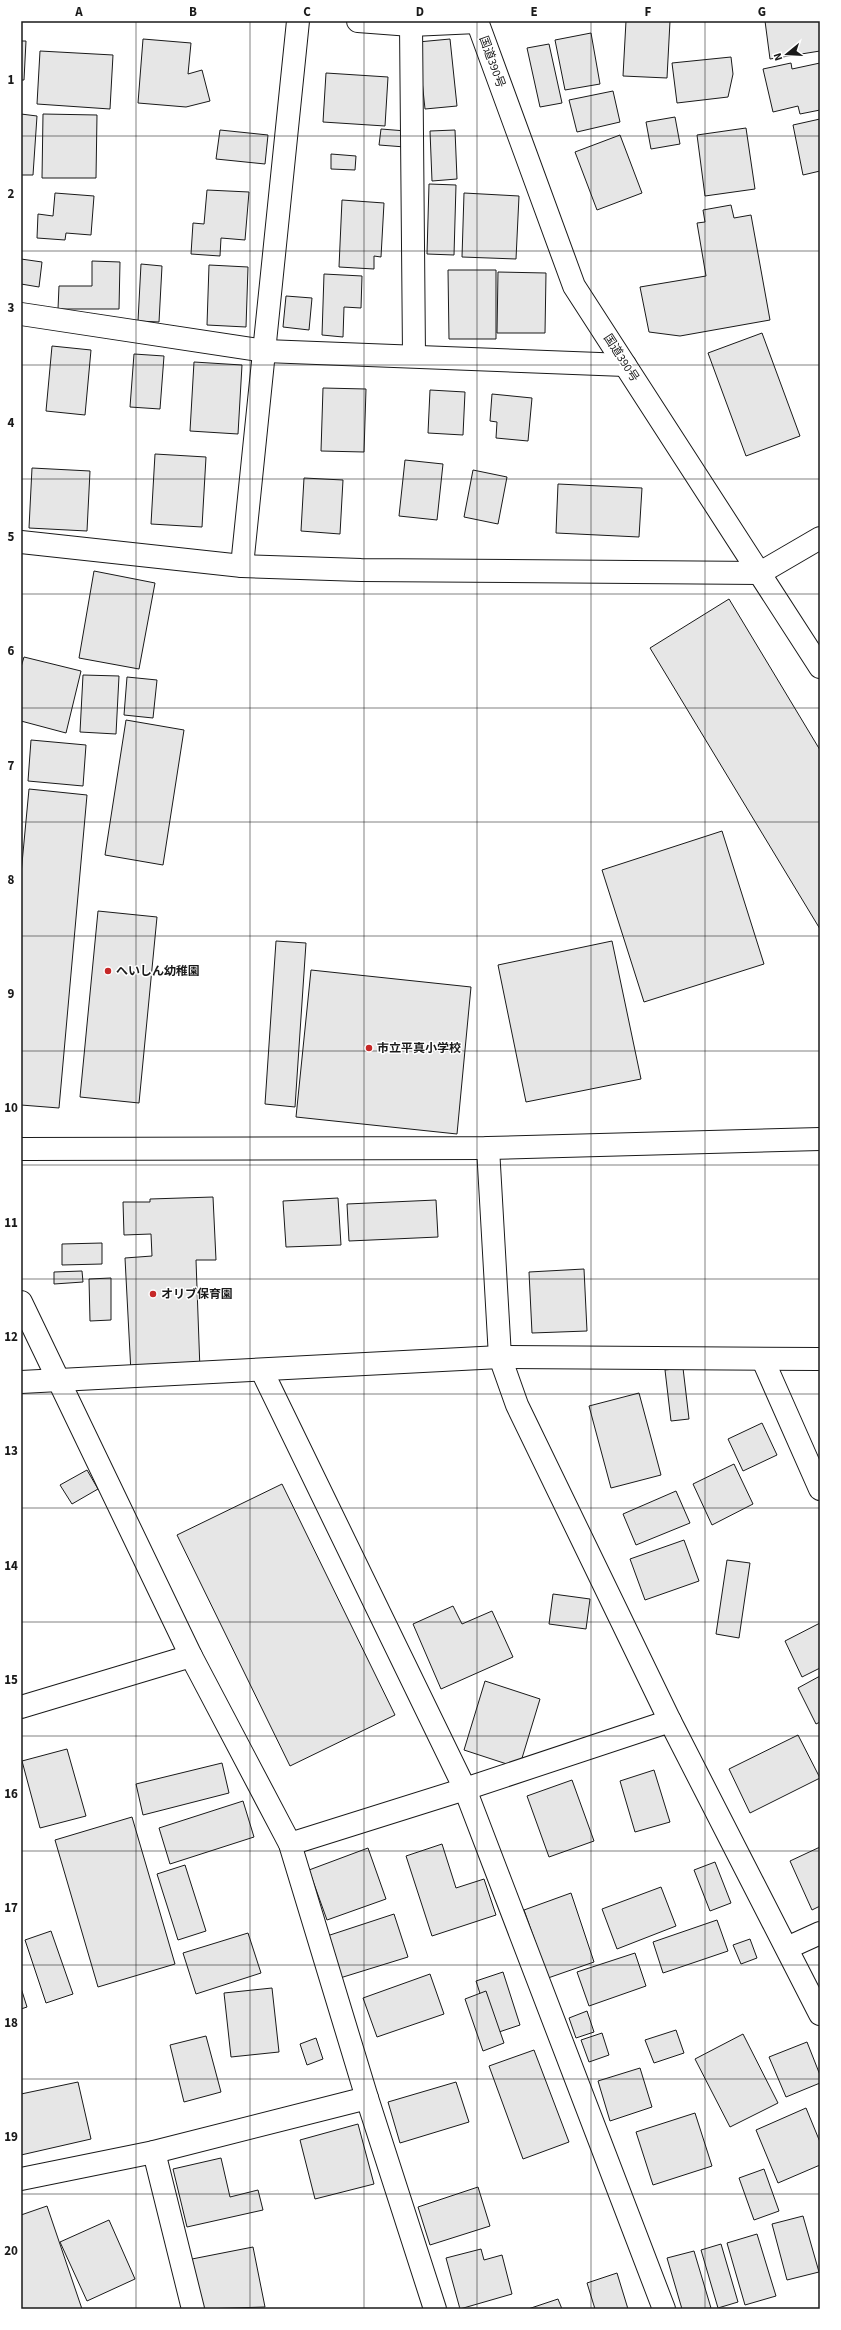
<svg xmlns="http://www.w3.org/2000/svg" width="841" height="2330" viewBox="0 0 841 2330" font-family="'Source Sans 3','Noto Sans JP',sans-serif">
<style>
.building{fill:#e6e6e6;stroke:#1a1a1a}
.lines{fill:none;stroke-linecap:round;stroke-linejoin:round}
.minor-casing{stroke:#1a1a1a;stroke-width:24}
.highway-casing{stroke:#1a1a1a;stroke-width:24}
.minor{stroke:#fff;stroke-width:22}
.highway{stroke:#fff;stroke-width:22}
.grid{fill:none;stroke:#1a1a1a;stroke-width:1;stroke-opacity:0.55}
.poi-dot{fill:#c62828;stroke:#fff;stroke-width:1.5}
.labels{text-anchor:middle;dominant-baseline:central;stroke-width:3;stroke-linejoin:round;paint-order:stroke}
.street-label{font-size:12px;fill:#1a1a1a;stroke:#fff}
.poi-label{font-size:12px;font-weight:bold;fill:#1a1a1a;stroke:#fff;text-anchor:start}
.neatline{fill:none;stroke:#1a1a1a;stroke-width:1.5}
.grid-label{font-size:13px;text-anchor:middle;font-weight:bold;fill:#1a1a1a}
</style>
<rect width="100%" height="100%" fill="#fff"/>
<g class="building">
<path d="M 626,21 L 670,21 L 667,78 L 623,76 Z"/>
<path d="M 765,21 L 820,21 L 820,51 L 770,59 Z"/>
<path d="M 591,33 L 600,84 L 565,90 L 555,40 Z"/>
<path d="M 143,39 L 191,43 L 188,74 L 202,70 L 210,101 L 186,107 L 138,103 Z"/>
<path d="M 450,39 L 457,106 L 425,109 L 418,42 Z"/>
<path d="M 21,41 L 26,41 L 24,80 L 21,80 Z"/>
<path d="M 549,44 L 562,103 L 540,107 L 527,48 Z"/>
<path d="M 40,51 L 113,55 L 110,109 L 37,104 Z"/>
<path d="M 731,57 L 733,74 L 728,97 L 677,103 L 672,63 Z"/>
<path d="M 791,63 L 792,69 L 820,63 L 820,110 L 800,114 L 798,106 L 773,112 L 763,69 Z"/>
<path d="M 326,73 L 388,77 L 385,126 L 323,122 Z"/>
<path d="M 613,91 L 620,122 L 577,132 L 569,100 Z"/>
<path d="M 21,114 L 37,116 L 33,175 L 21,175 Z"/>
<path d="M 43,114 L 97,115 L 96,178 L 42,178 Z"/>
<path d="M 675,117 L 680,144 L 651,149 L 646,122 Z"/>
<path d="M 820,119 L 820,171 L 803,175 L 793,125 Z"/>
<path d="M 746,128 L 755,189 L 705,196 L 697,135 Z"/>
<path d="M 381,129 L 406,131 L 405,147 L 379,145 Z"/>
<path d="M 220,130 L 268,135 L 265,164 L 216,159 Z"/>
<path d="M 455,130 L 457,179 L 432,181 L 430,131 Z"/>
<path d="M 620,135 L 642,193 L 597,210 L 575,152 Z"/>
<path d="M 331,154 L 356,156 L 355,170 L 331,169 Z"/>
<path d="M 429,184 L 456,185 L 454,255 L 427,254 Z"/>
<path d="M 207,190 L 249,192 L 245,240 L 221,238 L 220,256 L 191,254 L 193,223 L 204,224 Z"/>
<path d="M 55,193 L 94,196 L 91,235 L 66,233 L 65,240 L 37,238 L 38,214 L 53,216 Z"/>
<path d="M 464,193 L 519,196 L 516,259 L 462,257 Z"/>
<path d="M 342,200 L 384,203 L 381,257 L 374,256 L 374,269 L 339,267 Z"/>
<path d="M 731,205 L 734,218 L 751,215 L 770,320 L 680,336 L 649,332 L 640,287 L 706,276 L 697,223 L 705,222 L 703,210 Z"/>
<path d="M 21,259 L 42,262 L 39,287 L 21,284 Z"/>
<path d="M 92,261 L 120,262 L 119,309 L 58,309 L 59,286 L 92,286 Z"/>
<path d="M 141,264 L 162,266 L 159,322 L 138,321 Z"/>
<path d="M 209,265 L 248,267 L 246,327 L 207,325 Z"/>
<path d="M 448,270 L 496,270 L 496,339 L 449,339 Z"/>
<path d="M 498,272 L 546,273 L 545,333 L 497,333 Z"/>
<path d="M 324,274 L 362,276 L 361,308 L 344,307 L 343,337 L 322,335 Z"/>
<path d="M 286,296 L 312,298 L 309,330 L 283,327 Z"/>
<path d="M 762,333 L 800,436 L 746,456 L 708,353 Z"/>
<path d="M 52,346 L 91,350 L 85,415 L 46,411 Z"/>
<path d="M 134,354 L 164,356 L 160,409 L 130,407 Z"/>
<path d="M 194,362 L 242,365 L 238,434 L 190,431 Z"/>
<path d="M 323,388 L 366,389 L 364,452 L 321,451 Z"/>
<path d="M 430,390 L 465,392 L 463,435 L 428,433 Z"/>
<path d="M 492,394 L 532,398 L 528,441 L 496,438 L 497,422 L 490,421 Z"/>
<path d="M 155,454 L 206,457 L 202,527 L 151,524 Z"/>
<path d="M 405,460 L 443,464 L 437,520 L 399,516 Z"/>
<path d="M 32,468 L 90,471 L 87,531 L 29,528 Z"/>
<path d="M 473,470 L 507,477 L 498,524 L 464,517 Z"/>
<path d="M 304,478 L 343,480 L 340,534 L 301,531 Z"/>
<path d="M 558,484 L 642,488 L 639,537 L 556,533 Z"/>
<path d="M 94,571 L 155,583 L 139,669 L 79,658 Z"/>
<path d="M 729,599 L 820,750 L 820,929 L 650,648 Z"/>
<path d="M 24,657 L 81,671 L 66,733 L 21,721 L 21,667 Z"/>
<path d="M 83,675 L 119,676 L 116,734 L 80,732 Z"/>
<path d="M 127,677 L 157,680 L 153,718 L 124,715 Z"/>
<path d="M 126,720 L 184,730 L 163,865 L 105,855 Z"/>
<path d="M 31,740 L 86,745 L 83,786 L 28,781 Z"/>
<path d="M 29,789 L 87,795 L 59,1108 L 21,1105 L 21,874 Z"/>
<path d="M 722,831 L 764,964 L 644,1002 L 602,870 Z"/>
<path d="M 98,911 L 157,917 L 139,1103 L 80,1097 Z"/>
<path d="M 276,941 L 306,943 L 295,1107 L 265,1104 Z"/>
<path d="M 612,941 L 641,1079 L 526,1102 L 498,965 Z"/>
<path d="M 311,970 L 471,987 L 457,1134 L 296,1117 Z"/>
<path d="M 213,1197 L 216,1260 L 196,1260 L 200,1370 L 131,1373 L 125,1258 L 152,1256 L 151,1234 L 124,1235 L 123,1202 L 150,1202 L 150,1199 Z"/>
<path d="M 338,1198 L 341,1245 L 286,1247 L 283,1201 Z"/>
<path d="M 436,1200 L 438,1237 L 349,1241 L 347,1204 Z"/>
<path d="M 102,1243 L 102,1264 L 62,1265 L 62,1244 Z"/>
<path d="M 584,1269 L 587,1331 L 532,1333 L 529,1272 Z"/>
<path d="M 82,1271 L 83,1282 L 54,1284 L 54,1272 Z"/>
<path d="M 111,1278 L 111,1320 L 90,1321 L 89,1279 Z"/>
<path d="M 683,1368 L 689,1419 L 671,1421 L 665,1370 Z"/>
<path d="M 639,1393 L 661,1475 L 611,1488 L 589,1406 Z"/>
<path d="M 762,1423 L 777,1455 L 743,1471 L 728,1439 Z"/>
<path d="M 734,1464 L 753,1504 L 712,1525 L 693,1484 Z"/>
<path d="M 87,1470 L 98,1489 L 72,1504 L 60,1485 Z"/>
<path d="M 282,1484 L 395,1715 L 290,1766 L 177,1535 Z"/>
<path d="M 676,1491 L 690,1523 L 636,1545 L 623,1514 Z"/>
<path d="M 684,1540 L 699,1581 L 645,1600 L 630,1559 Z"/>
<path d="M 727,1560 L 750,1563 L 739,1638 L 716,1634 Z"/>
<path d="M 553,1594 L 590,1599 L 586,1629 L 549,1624 Z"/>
<path d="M 453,1606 L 462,1624 L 492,1611 L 513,1657 L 441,1689 L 413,1624 Z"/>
<path d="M 820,1623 L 820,1668 L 802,1677 L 785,1641 Z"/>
<path d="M 820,1676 L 820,1722 L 816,1724 L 798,1688 Z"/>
<path d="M 485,1681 L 540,1699 L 519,1768 L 464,1750 Z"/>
<path d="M 798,1735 L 820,1778 L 750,1813 L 729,1769 Z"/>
<path d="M 67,1749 L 86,1816 L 40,1828 L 22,1761 Z"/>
<path d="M 222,1763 L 229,1793 L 143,1815 L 136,1784 Z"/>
<path d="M 654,1770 L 670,1822 L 635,1832 L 620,1781 Z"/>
<path d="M 572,1780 L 594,1841 L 549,1857 L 527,1796 Z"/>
<path d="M 243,1801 L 254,1837 L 170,1864 L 159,1828 Z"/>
<path d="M 132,1817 L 175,1964 L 98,1987 L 55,1840 Z"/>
<path d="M 442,1844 L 456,1888 L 484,1879 L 496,1915 L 432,1936 L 406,1856 Z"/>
<path d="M 820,1847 L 820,1906 L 812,1910 L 790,1861 Z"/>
<path d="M 368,1848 L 386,1899 L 327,1920 L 309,1870 Z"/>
<path d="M 715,1862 L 731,1903 L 710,1911 L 694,1870 Z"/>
<path d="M 185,1865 L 206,1931 L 178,1940 L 157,1874 Z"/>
<path d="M 661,1887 L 676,1926 L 617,1949 L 602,1909 Z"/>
<path d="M 571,1893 L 594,1962 L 548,1978 L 524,1910 Z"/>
<path d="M 394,1914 L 408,1957 L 340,1978 L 327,1936 Z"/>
<path d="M 717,1920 L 728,1951 L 663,1973 L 653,1942 Z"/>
<path d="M 51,1931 L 73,1994 L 46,2003 L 25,1940 Z"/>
<path d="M 248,1933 L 261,1973 L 196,1994 L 183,1953 Z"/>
<path d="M 750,1939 L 757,1958 L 741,1964 L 733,1945 Z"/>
<path d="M 635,1953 L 646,1986 L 589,2006 L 577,1972 Z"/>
<path d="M 503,1972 L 520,2025 L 493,2034 L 476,1981 Z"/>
<path d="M 430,1974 L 444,2014 L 377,2037 L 363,1998 Z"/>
<path d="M 21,1988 L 27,2007 L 21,2009 Z"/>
<path d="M 272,1988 L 279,2052 L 231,2057 L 224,1993 Z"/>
<path d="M 486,1991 L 504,2043 L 483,2051 L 465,1999 Z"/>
<path d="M 587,2011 L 594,2032 L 576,2038 L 569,2018 Z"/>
<path d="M 676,2030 L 684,2053 L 654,2063 L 645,2040 Z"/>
<path d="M 602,2033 L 609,2055 L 589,2062 L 581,2040 Z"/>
<path d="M 743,2034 L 778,2103 L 730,2127 L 695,2059 Z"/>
<path d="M 206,2036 L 221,2092 L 184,2102 L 170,2045 Z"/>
<path d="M 316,2038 L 323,2059 L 307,2065 L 300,2044 Z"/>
<path d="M 807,2042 L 820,2075 L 820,2083 L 786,2097 L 769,2057 Z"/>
<path d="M 534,2050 L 569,2142 L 523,2159 L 489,2066 Z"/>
<path d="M 640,2068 L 652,2107 L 610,2121 L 598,2081 Z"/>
<path d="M 78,2082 L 91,2139 L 21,2155 L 21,2094 Z"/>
<path d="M 456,2082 L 469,2122 L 400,2143 L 388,2102 Z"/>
<path d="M 806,2108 L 820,2142 L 820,2165 L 778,2183 L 756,2130 Z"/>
<path d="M 695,2113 L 712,2166 L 653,2185 L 636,2132 Z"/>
<path d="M 358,2124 L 374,2184 L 315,2199 L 300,2140 Z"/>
<path d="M 221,2158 L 230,2197 L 258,2190 L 263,2210 L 187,2227 L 173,2169 Z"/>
<path d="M 764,2169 L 779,2211 L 754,2220 L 739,2178 Z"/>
<path d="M 478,2187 L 490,2226 L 430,2245 L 418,2207 Z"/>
<path d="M 47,2206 L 82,2309 L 21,2309 L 21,2215 Z"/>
<path d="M 803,2216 L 819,2272 L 787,2280 L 772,2224 Z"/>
<path d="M 109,2220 L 135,2279 L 87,2301 L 60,2242 Z"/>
<path d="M 757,2234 L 776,2296 L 745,2305 L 727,2243 Z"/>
<path d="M 721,2244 L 738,2302 L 718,2308 L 701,2250 Z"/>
<path d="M 253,2247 L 265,2307 L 201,2309 L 192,2259 Z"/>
<path d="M 481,2249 L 484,2260 L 502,2255 L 512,2294 L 460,2309 L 446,2258 Z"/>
<path d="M 694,2251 L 711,2308 L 706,2309 L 682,2309 L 667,2258 Z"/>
<path d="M 617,2273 L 628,2309 L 595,2309 L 587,2283 Z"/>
<path d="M 558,2299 L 562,2309 L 528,2309 Z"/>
</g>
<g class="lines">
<g class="minor-casing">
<g id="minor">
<path d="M 358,21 L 411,25 L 477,22"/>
<path d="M 411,25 L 414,355"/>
<path d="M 21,314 L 265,351 L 625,365"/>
<path d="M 21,542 L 242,566 L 361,570 L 760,573 L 820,538"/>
<path d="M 242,566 L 298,21"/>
<path d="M 488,1148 L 500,1357 L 517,1405 L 670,1721 L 820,2014"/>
<path d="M 21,1149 L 488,1148 L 820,1139"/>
<path d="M 21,1302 L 191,1656 L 290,1844 L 367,2098 L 435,2309"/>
<path d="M 763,1360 L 820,1489"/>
<path d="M 262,1371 L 465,1789 L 664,2309"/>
<path d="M 21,1382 L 500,1357 L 820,1359"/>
<path d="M 21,1707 L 191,1656"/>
<path d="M 290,1844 L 465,1789 L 670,1721"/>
<path d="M 787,1948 L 820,1933"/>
<path d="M 154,2152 L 193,2309"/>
<path d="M 21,2179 L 154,2152 L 367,2098"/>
</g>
</g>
<g class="highway-casing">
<path id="highway" d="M 477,21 L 574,286 L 820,667"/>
</g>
<use href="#minor" class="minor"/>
<use href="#highway" class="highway"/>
</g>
<path class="grid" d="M 136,21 L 136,2309M 250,21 L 250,2309M 364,21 L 364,2309M 477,21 L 477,2309M 591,21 L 591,2309M 705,21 L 705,2309M 21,136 L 820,136M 21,251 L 820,251M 21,365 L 820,365M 21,479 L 820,479M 21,594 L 820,594M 21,708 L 820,708M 21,822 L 820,822M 21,936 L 820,936M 21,1051 L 820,1051M 21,1165 L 820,1165M 21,1279 L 820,1279M 21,1394 L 820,1394M 21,1508 L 820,1508M 21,1622 L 820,1622M 21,1736 L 820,1736M 21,1851 L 820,1851M 21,1965 L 820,1965M 21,2079 L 820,2079M 21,2194 L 820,2194"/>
<g class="poi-dot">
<circle cx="108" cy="971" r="4"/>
<circle cx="369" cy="1048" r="4"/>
<circle cx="153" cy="1294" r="4"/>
</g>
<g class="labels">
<g class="street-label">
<text transform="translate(492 62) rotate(70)">国道390号</text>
<text transform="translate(621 358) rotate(57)">国道390号</text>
</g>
<g class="poi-label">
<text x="116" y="971">へいしん幼稚園</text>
<text x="377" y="1048">市立平真小学校</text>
<text x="161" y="1294">オリブ保育園</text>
</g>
</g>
<rect width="841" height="2330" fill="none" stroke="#ffffff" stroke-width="44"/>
<g transform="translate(787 54) rotate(252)" stroke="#ffffff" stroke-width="3" paint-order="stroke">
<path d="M0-3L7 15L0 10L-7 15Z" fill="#1a1a1a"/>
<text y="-6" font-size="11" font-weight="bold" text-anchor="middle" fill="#1a1a1a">N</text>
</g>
<rect x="22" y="22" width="797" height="2286" class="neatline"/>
<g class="grid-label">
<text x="79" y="16">A</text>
<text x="193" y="16">B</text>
<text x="307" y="16">C</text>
<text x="420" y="16">D</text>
<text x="534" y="16">E</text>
<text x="648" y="16">F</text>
<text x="762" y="16">G</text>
<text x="11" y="84">1</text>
<text x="11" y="198">2</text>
<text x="11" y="312">3</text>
<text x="11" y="427">4</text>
<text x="11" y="541">5</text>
<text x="11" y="655">6</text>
<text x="11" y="770">7</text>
<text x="11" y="884">8</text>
<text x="11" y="998">9</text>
<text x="11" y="1112">10</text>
<text x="11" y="1227">11</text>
<text x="11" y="1341">12</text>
<text x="11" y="1455">13</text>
<text x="11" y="1570">14</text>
<text x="11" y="1684">15</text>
<text x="11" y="1798">16</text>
<text x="11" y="1912">17</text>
<text x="11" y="2027">18</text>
<text x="11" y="2141">19</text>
<text x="11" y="2255">20</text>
</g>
</svg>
